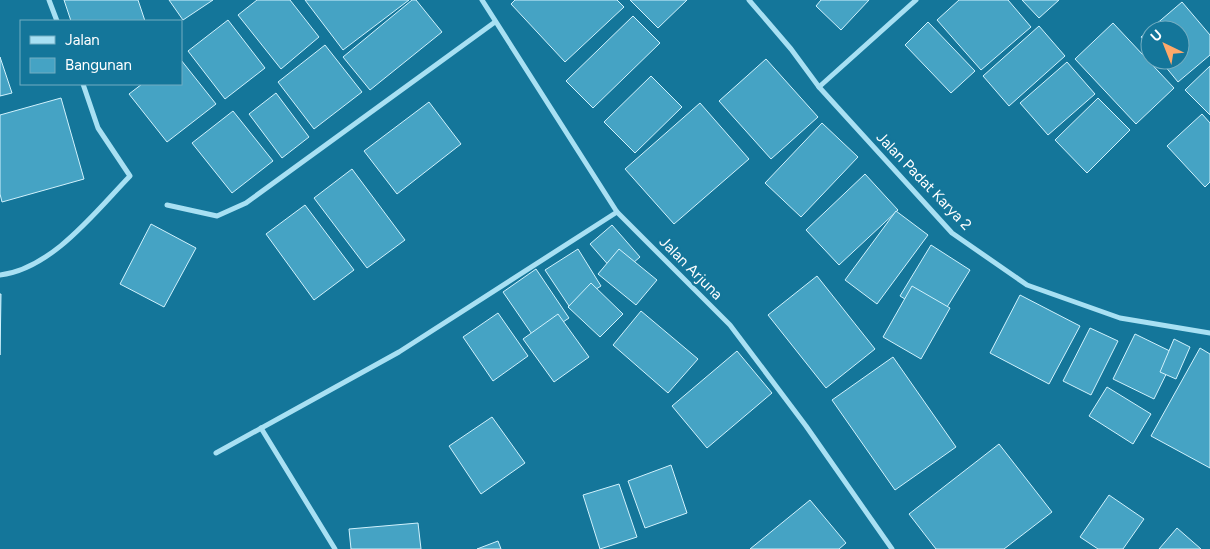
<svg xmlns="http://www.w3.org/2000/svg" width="1210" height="549" viewBox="0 0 1210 549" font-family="Figtree,sans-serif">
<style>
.building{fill:#45a3c4;stroke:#d1f2fd}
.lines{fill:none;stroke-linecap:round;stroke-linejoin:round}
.street{stroke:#a8e0f3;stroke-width:5}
.labels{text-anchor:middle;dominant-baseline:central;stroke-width:5;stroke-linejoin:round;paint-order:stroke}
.street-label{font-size:15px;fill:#fff;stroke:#14769a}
</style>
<rect width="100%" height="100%" fill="#14769a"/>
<g class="building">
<path d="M 64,0 L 138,0 L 145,21 L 71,21 Z"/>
<path d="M 169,0 L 213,0 L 183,20 Z"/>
<path d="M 257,0 L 290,0 L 319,37 L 281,69 L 238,15 Z"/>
<path d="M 305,0 L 409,0 L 343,50 Z"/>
<path d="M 412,0 L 416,0 L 442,32 L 370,90 L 343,57 Z"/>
<path d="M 515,0 L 617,0 L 624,7 L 565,62 L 511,4 Z"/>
<path d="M 630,0 L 687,0 L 658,28 Z"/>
<path d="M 821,0 L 869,0 L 841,30 L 816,6 Z"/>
<path d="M 959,0 L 1008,0 L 1031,27 L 981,70 L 937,20 Z"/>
<path d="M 1022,0 L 1059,0 L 1039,18 Z"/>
<path d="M 1182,2 L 1210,35 L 1210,55 L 1178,82 L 1160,60 L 1180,60 L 1180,30 L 1150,30 L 1150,48 L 1141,37 Z"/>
<path d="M 633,16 L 660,43 L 593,108 L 566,81 Z"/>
<path d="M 228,20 L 265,68 L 225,99 L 188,51 Z"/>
<path d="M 928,22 L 975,71 L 951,93 L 905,45 Z"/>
<path d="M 1113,23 L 1174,88 L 1136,124 L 1075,59 Z"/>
<path d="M 1039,26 L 1065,56 L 1009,106 L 983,76 Z"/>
<path d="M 325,45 L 362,92 L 314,129 L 278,82 Z"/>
<path d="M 0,57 L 12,93 L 0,96 Z"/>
<path d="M 766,59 L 818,117 L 771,159 L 719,101 Z"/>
<path d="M 181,60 L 216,104 L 167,142 L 129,94 L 142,84 L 181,84 Z"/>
<path d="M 1067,62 L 1095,94 L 1048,135 L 1020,103 Z"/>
<path d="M 1210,66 L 1210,115 L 1185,90 Z"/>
<path d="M 651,76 L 682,107 L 635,153 L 604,122 Z"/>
<path d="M 276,93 L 309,137 L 282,158 L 249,114 Z"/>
<path d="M 61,98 L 84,179 L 2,202 L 0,194 L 0,115 Z"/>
<path d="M 1098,98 L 1130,130 L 1087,173 L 1055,140 Z"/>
<path d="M 429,102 L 461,144 L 397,194 L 364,151 Z"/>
<path d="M 700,103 L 749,159 L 674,224 L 625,169 Z"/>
<path d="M 233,111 L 273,161 L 232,193 L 192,143 Z"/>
<path d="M 1202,114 L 1210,123 L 1210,182 L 1205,187 L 1167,146 Z"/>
<path d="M 822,123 L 858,157 L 801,217 L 765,183 Z"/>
<path d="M 352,169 L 405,240 L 367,268 L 314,198 Z"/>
<path d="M 865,174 L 898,210 L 839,265 L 806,230 Z"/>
<path d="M 305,205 L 354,270 L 314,300 L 266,234 Z"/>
<path d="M 896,211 L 928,235 L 877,304 L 845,280 Z"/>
<path d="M 151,224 L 196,248 L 164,307 L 120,284 Z"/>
<path d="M 612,225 L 640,257 L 618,276 L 590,244 Z"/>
<path d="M 931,245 L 970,270 L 939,320 L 900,296 Z"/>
<path d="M 578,249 L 601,286 L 569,306 L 545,270 Z"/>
<path d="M 619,249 L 657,280 L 636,305 L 598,274 Z"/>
<path d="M 536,269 L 569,318 L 536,340 L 503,292 Z"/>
<path d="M 817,276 L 875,349 L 826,388 L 768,315 Z"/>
<path d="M 591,283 L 623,314 L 600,337 L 568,307 Z"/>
<path d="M 912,286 L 950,308 L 921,359 L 883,337 Z"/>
<path d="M 0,294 L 1,294 L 0,355 Z"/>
<path d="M 1020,295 L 1080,326 L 1049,384 L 990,353 Z"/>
<path d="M 641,311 L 698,359 L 668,393 L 613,345 Z"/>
<path d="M 498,313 L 528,356 L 493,381 L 463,337 Z"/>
<path d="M 558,314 L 589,357 L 554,382 L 523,339 Z"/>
<path d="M 1090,328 L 1118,341 L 1091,395 L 1063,381 Z"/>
<path d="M 1135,334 L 1176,354 L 1154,399 L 1113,379 Z"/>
<path d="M 1174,339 L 1190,347 L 1176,379 L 1160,372 Z"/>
<path d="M 1200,348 L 1210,354 L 1210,468 L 1151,436 Z"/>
<path d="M 737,351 L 772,393 L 707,448 L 672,406 Z"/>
<path d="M 893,357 L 956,447 L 895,490 L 832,400 Z"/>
<path d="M 1107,387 L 1151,414 L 1133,444 L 1089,416 Z"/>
<path d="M 492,417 L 525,463 L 481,494 L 449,446 Z"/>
<path d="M 999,444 L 1052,512 L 1004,549 L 936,549 L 909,514 Z"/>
<path d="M 671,465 L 687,513 L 645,528 L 628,481 Z"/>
<path d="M 619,484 L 637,537 L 600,549 L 583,495 Z"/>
<path d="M 1109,495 L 1144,519 L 1123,549 L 1098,549 L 1080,537 Z"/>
<path d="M 810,500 L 846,543 L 839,549 L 750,549 Z"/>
<path d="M 418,523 L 421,549 L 351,549 L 349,529 Z"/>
<path d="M 1177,528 L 1201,549 L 1159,549 Z"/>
<path d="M 498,541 L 501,549 L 477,549 Z"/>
</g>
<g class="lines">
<g class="street">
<path d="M 49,0 L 57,21"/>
<path d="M 482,0 L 617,212 L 730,325 L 806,426 L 892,549"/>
<path d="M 749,0 L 791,49 L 819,87 L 952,233 L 1027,285 L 1120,318 L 1210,333"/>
<path d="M 819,87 L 916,0"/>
<path d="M 167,205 L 217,216 L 246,203 L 495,22"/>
<path d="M 0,275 C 52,269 96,211 130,176 L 98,128 L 83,84"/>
<path d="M 261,428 L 335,549"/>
<path d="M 216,453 L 399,352 L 617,212"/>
</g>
</g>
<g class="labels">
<g class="street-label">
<text transform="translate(924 181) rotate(46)">Jalan Padat Karya 2</text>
<text transform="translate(691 268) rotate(45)">Jalan Arjuna</text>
</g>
</g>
<rect x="20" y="20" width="162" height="65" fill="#14769a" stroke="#72adc2"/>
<rect x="30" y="36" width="25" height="8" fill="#a8e0f3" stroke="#72adc2"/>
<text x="65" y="45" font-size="15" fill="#ffffff">Jalan</text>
<rect x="30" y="58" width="25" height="15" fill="#45a3c4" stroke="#72adc2"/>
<text x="65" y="70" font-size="15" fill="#ffffff">Bangunan</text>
<g transform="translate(1165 45) rotate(317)"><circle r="24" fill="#14769a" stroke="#72adc2"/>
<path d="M0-4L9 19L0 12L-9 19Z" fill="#ffa96a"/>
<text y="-8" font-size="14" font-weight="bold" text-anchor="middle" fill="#ffffff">U</text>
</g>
</svg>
